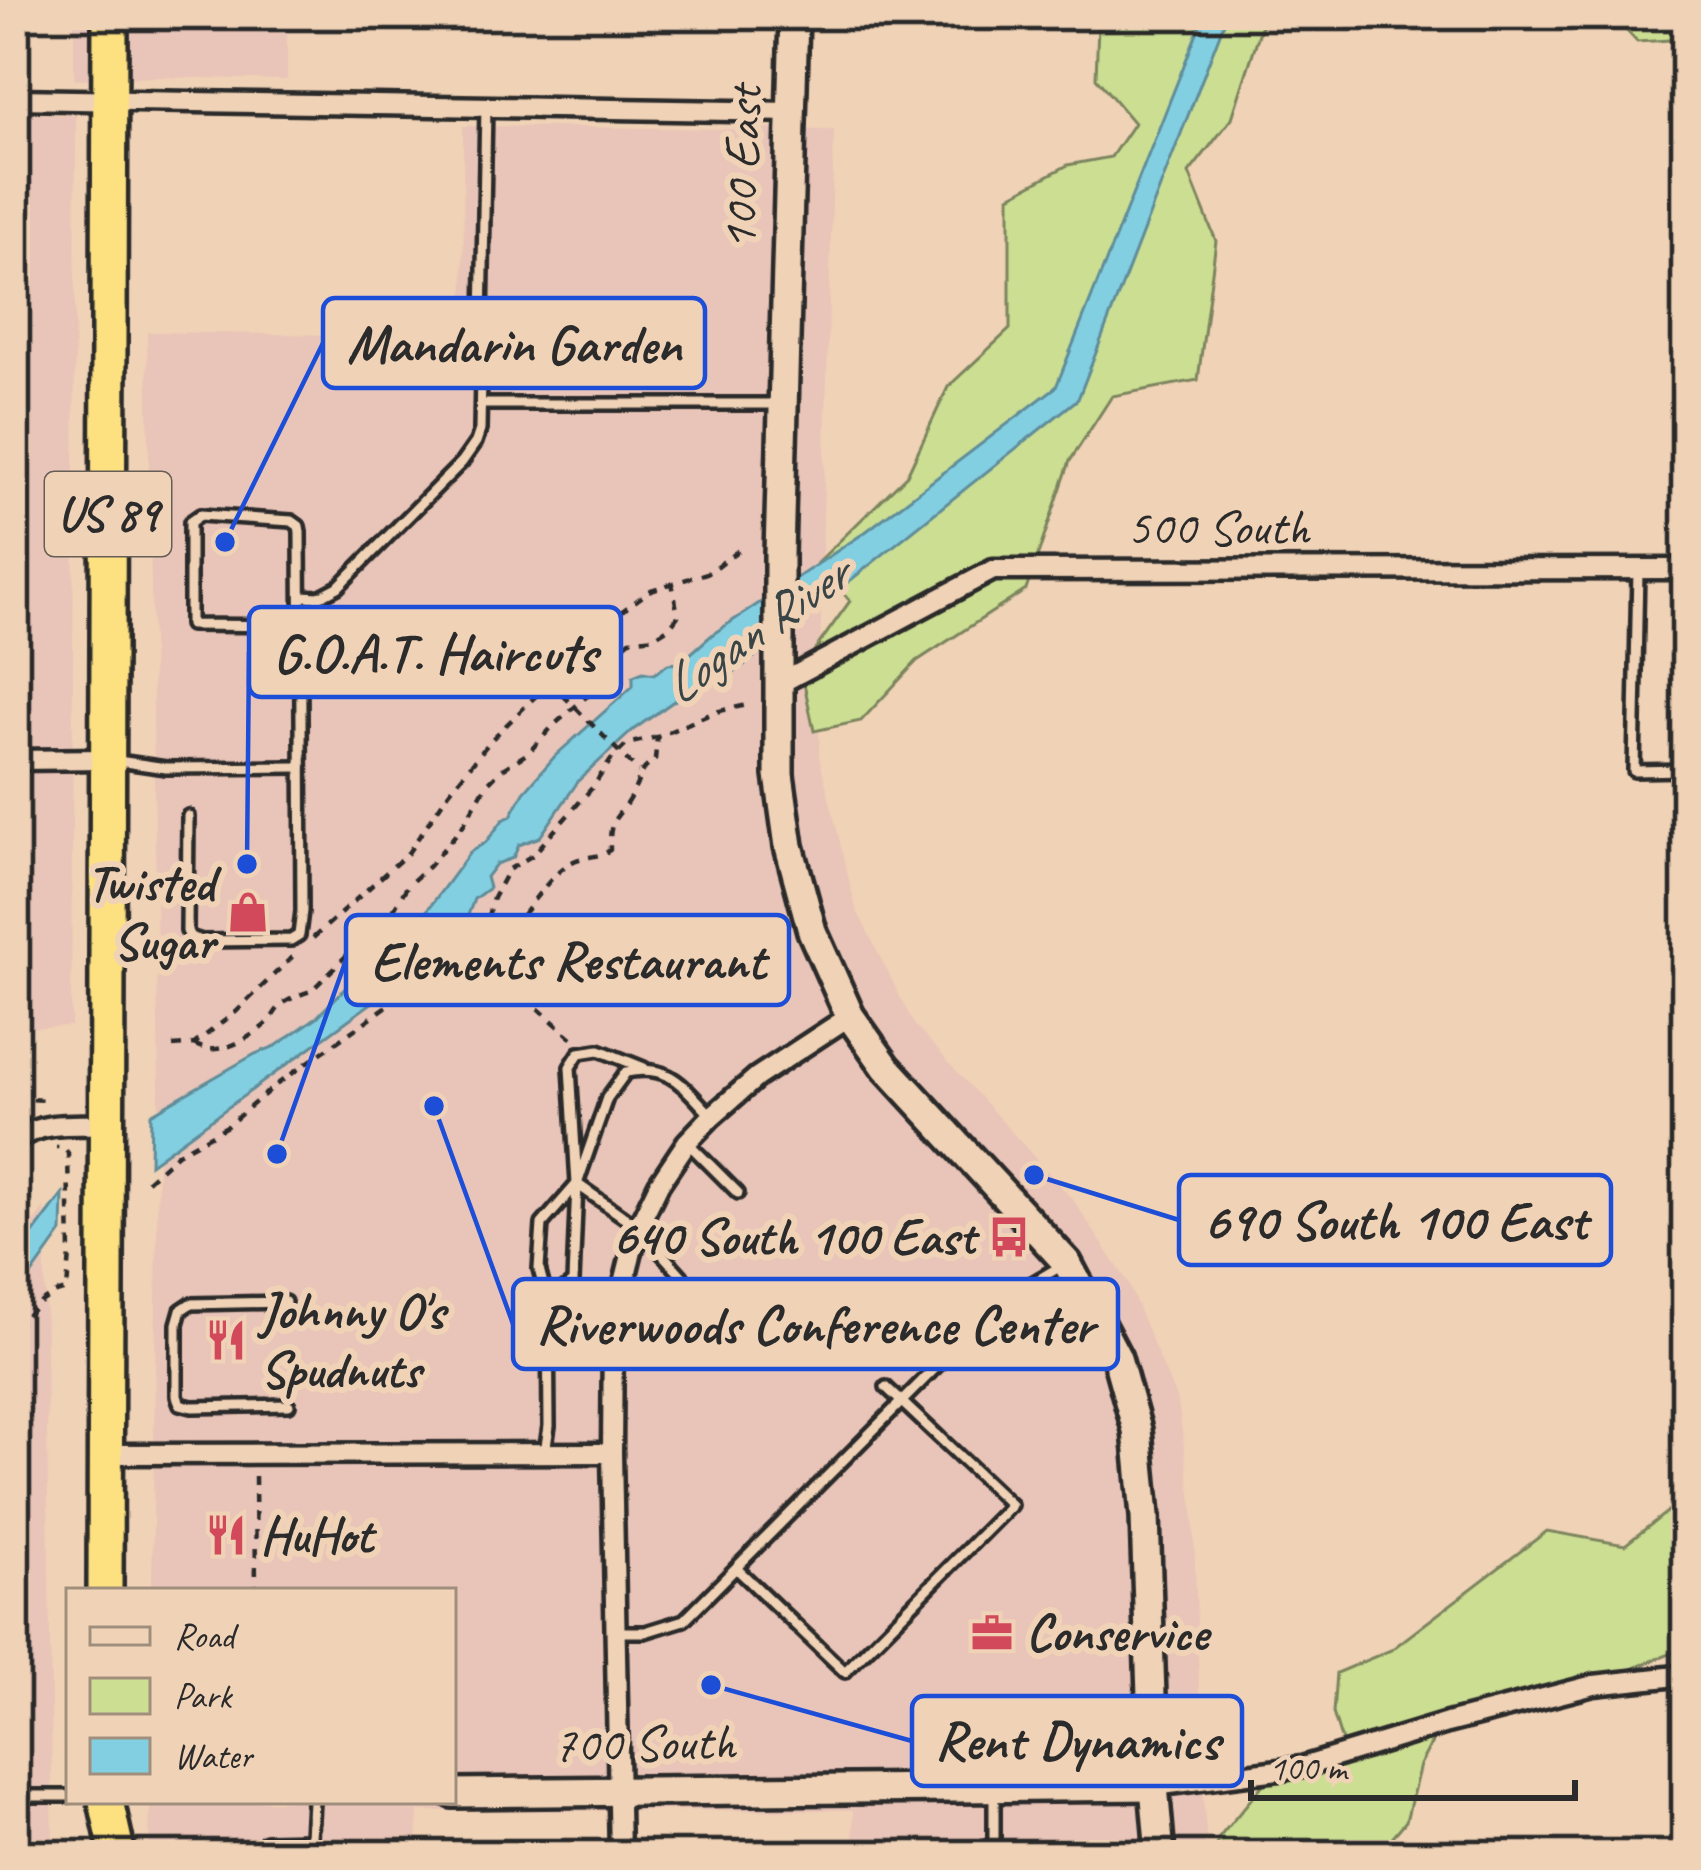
<svg xmlns="http://www.w3.org/2000/svg" width="1701" height="1870" viewBox="0 0 1701 1870" font-family="Caveat,sans-serif">
<style>
.built{fill:#e9c4b8}
.green{fill:#ccde92;stroke:#7c845e;stroke-width:3}
.water{fill:#83cfe2;stroke:#608d99;stroke-width:3}
.lines{fill:none;stroke-linecap:round;stroke-linejoin:round}
.lane-casing{stroke:#2b2b2b;stroke-width:18}
.street-casing{stroke:#2b2b2b;stroke-width:27}
.secondary-casing{stroke:#2b2b2b;stroke-width:36}
.highway-casing{stroke:#2b2b2b;stroke-width:42}
.path{stroke:#2b2b2b;stroke-width:4.5;stroke-dasharray:9 9;stroke-linecap:butt}
.lane{stroke:#f0d2b6;stroke-width:9}
.street{stroke:#f0d2b6;stroke-width:18}
.secondary{stroke:#f0d2b6;stroke-width:27}
.highway{stroke:#fde080;stroke-width:33}
.path-bridge{stroke:#2b2b2b;stroke-width:4.5;stroke-dasharray:9 9;stroke-linecap:butt}
.labels{text-anchor:middle;dominant-baseline:central;stroke-width:12;stroke-linejoin:round;paint-order:stroke}
.shield{fill:#f0d2b6;stroke:#665d55;stroke-width:3}
.shield-label{font-size:48px;font-weight:bold;fill:#2b2b2b}
.street-label{font-size:51px;fill:#2b2b2b;stroke:#f0d2b6}
.poi-label{font-size:51px;font-weight:bold;fill:#2b2b2b;stroke:#f0d2b6;text-anchor:start}
.water-label{font-size:54px;font-style:italic;fill:#384446;stroke:#f0d2b6}
.leader{fill:none;stroke:#1d4ed8;stroke-width:4.5}
.callout-dot{fill:#1d4ed8;stroke:#f0d2b6;stroke-width:4.5}
.callout{fill:#f0d2b6;stroke:#1d4ed8;stroke-width:4.5}
.callout-label{font-size:54px;text-anchor:middle;font-weight:bold;fill:#2b2b2b}
</style>
<rect width="100%" height="100%" fill="#f0d2b6"/>
<filter id="ink" filterUnits="userSpaceOnUse"><feTurbulence type="fractalNoise" baseFrequency=".00833" numOctaves="2"/><feDisplacementMap in="SourceGraphic" scale="24" xChannelSelector="R" yChannelSelector="G"/><feConvolveMatrix kernelMatrix="1 2 1 2 8 2 1 2 1" color-interpolation-filters="sRGB"/></filter>
<g filter="url(#ink)">
<g class="built">
<path d="M 74,15 L 287,15 L 287,80 L 156,77 L 74,79 Z"/>
<path d="M 15,113 L 76,115 L 71,1026 L 15,1028 Z"/>
<path d="M 463,126 L 834,130 L 822,551 L 819,756 L 856,909 L 913,1023 L 1073,1200 L 1127,1281 L 1178,1403 L 1193,1509 L 1203,1797 L 1208,1855 L 854,1855 L 853,1810 L 418,1811 L 417,1855 L 149,1855 L 150,1801 L 453,1801 L 453,1591 L 152,1591 L 159,1090 L 147,332 L 464,337 Z"/>
<path d="M 44,1208 L 53,1855 L 15,1855 L 15,1247 Z"/>
</g>
<g class="green">
<path d="M 1108,15 L 1265,15 L 1232,118 L 1189,173 L 1216,241 L 1198,380 L 1112,396 L 1070,461 L 1026,590 L 917,661 L 861,721 L 814,731 L 801,669 L 850,601 L 817,563 L 907,475 L 948,387 L 1010,329 L 1010,196 L 1068,165 L 1111,157 L 1134,123 L 1096,78 L 1098,25 Z"/>
<path d="M 1612,15 L 1686,15 L 1686,39 L 1637,42 Z"/>
<path d="M 1686,1497 L 1686,1648 L 1553,1699 L 1448,1711 L 1420,1765 L 1406,1821 L 1377,1855 L 1217,1855 L 1218,1839 L 1269,1777 L 1344,1748 L 1333,1713 L 1336,1673 L 1391,1650 L 1547,1531 L 1625,1545 Z"/>
</g>
<g class="water">
<path d="M 1204,15 L 1227,15 L 1078,399 L 724,681 L 688,691 L 633,730 L 579,780 L 540,837 L 519,845 L 513,858 L 496,864 L 486,877 L 489,888 L 474,899 L 464,926 L 432,959 L 150,1164 L 151,1114 L 255,1054 L 276,1046 L 317,1017 L 358,975 L 373,967 L 385,946 L 405,932 L 412,931 L 470,852 L 486,842 L 503,820 L 511,816 L 524,792 L 555,756 L 633,686 L 633,676 L 643,672 L 654,674 L 668,664 L 680,663 L 713,634 L 864,533 L 1056,387 Z"/>
<path d="M 63,1194 L 62,1232 L 15,1298 L 15,1258 Z"/>
</g>
<g class="lines">
<g class="lane-casing">
<g id="lane">
<path d="M 481,404 L 781,404"/>
<path d="M 1638,570 L 1634,771 L 1686,770"/>
<path d="M 302,596 L 319,597 L 338,587 L 462,462 L 476,442 L 480,430 L 486,107"/>
<path d="M 118,761 L 166,768 L 301,767"/>
<path d="M 188,816 L 187,931 L 190,937 L 202,941 L 291,940 L 299,935 L 302,911 L 300,532 L 299,526 L 292,521 L 200,515 L 190,522 L 190,625 L 301,626"/>
<path d="M 687,1142 L 738,1193"/>
<path d="M 577,1184 L 638,1227 L 682,1276"/>
<path d="M 285,1302 L 190,1304 L 181,1310 L 177,1324 L 177,1396 L 180,1404 L 192,1407 L 289,1405"/>
<path d="M 548,1303 L 539,1269 L 542,1224 L 577,1184 L 570,1067 L 579,1053 L 599,1050 L 644,1068"/>
<path d="M 545,1453 L 549,1426 L 548,1303 L 573,1282 L 577,1184 L 607,1098 L 626,1072 C 671,1063 683,1087 712,1116"/>
<path d="M 736,1568 L 845,1672 L 1011,1505 L 886,1387"/>
<path d="M 615,1632 L 645,1632 L 684,1620 L 971,1332 L 1017,1292 L 1061,1266"/>
<path d="M 15,1655 L 15,1749"/>
<path d="M 15,1796 L 69,1796"/>
<path d="M 260,1855 L 266,1841 L 311,1840"/>
<path d="M 310,1855 L 313,1801"/>
<path d="M 994,1855 L 994,1793"/>
</g>
</g>
<g class="street-casing">
<g id="street">
<path d="M 15,99 L 792,112"/>
<path d="M 779,684 L 993,570 L 1686,569"/>
<path d="M 15,760 L 106,759"/>
<path d="M 15,1140 C 43,1121 74,1125 106,1125"/>
<path d="M 106,1454 L 612,1453"/>
<path d="M 1154,1786 L 1302,1767 L 1447,1723 L 1594,1685 L 1686,1675"/>
<path d="M 620,1855 L 612,1453 L 613,1327 L 638,1227 L 659,1184 L 687,1142 L 712,1116 L 757,1077 L 850,1016"/>
</g>
</g>
<g class="secondary-casing">
<g id="secondary">
<path d="M 794,15 L 779,554 L 779,775 L 789,846 L 812,931 L 850,1016 L 886,1067 L 1067,1263 L 1117,1358 L 1137,1430 L 1145,1516 L 1154,1786 L 1160,1855"/>
<path d="M 453,1793 L 1154,1786"/>
</g>
</g>
<g class="highway-casing">
<g id="highway">
<path d="M 105,1591 L 110,15"/>
<path d="M 106,1801 L 118,1855"/>
</g>
</g>
<g class="path">
<path d="M 313,938 L 408,853 L 449,792 L 491,740 L 550,682 L 595,631 L 651,590 L 710,572 L 745,545"/>
<path d="M 572,1038 L 504,979 L 501,944 C 517,924 551,872 572,862 C 585,855 597,859 610,850 C 609,814 617,822 632,794 C 643,775 635,775 655,760 L 657,737"/>
<path d="M 194,1044 C 216,1058 246,1041 265,1025 C 273,1019 275,1009 284,1003 C 293,997 301,994 311,991 L 395,907 L 408,885 L 429,866 L 462,827 L 487,784 L 501,770 L 528,753 L 554,725 L 586,697 L 600,688 L 609,678 L 618,650 L 630,640 L 654,637 L 670,627 L 678,616 L 672,582"/>
<path d="M 173,1046 L 194,1044 L 236,1012 L 295,954"/>
<path d="M 15,1051 L 27,1050"/>
<path d="M 15,1102 L 25,1099 L 48,1100"/>
<path d="M 147,1181 L 178,1153 L 227,1126 L 276,1085 L 424,980 L 487,920 L 493,898 L 508,870 L 533,855 L 592,788 L 611,760 L 627,744 L 657,737 L 715,712 L 747,705"/>
<path d="M 15,1329 C 30,1312 44,1294 67,1290 L 70,1254 L 68,1153 L 63,1147 L 56,1147"/>
<path d="M 255,1476 L 256,1591"/>
</g>
<use href="#lane" class="lane"/>
<use href="#street" class="street"/>
<use href="#secondary" class="secondary"/>
<use href="#highway" class="highway"/>
<path class="path-bridge" d="M 550,682 L 639,772"/>
</g>
</g>
<defs>
<g id="shop-bare" transform="scale(3.24)"><path d="M-5-2.5h2.3a2.7 3.5 0 0 1 5.4 0H5L5.5 6h-11ZM-1.5-2.5h3a1.5 2.3 0 0 0-3 0Z" fill="#d1495b" stroke="#f0d2b6" stroke-width="2.5" paint-order="stroke"/></g>
<g id="bus-bare" transform="scale(3.24)"><path d="M-5-6H5V4H4V6H2V4H-2V6H-4V4H-5ZM-3.5-4V0h7V-4ZM-3.5 1.2v1.5H-2V1.2ZM2 1.2v1.5H3.5V1.2Z" fill="#d1495b" stroke="#f0d2b6" stroke-width="2.5" paint-order="stroke"/></g>
<g id="restaurant-bare" transform="scale(3.24)"><path d="M-5-6h1v4h1v-4h1v4h1v-4h1v5L-1.5 .5V6h-2V.5L-5-1ZM5-6V6H3V1.5H1.5Q1.5-4 5-6Z" fill="#d1495b" stroke="#f0d2b6" stroke-width="2.5" paint-order="stroke"/></g>
<g id="office-bare" transform="scale(3.24)"><path d="M-6-3h4V-5.5h4V-3h4V5H-6ZM-1-4.5V-3h2v-1.5ZM-6 0V1H6V0Z" fill="#d1495b" stroke="#f0d2b6" stroke-width="2.5" paint-order="stroke"/></g>
</defs>
<g fill-rule="evenodd">
<use href="#shop-bare" x="248" y="912"/>
<use href="#bus-bare" x="1009" y="1237"/>
<use href="#restaurant-bare" x="226" y="1340"/>
<use href="#restaurant-bare" x="226" y="1535"/>
<use href="#office-bare" x="992" y="1633"/>
</g>
<g class="labels">
<rect class="shield" x="45" y="472" width="126" height="84" rx="9"/>
<g class="shield-label">
<text x="108" y="514">US 89</text>
</g>
<g class="street-label">
<text transform="translate(741 168) rotate(-88)">100 East</text>
<text x="1218" y="527">500 South</text>
<text transform="translate(644 1743) rotate(-1)">700 South</text>
</g>
<g class="poi-label">
<text x="214" y="883" text-anchor="end">Twisted<tspan x="214" dy="59">Sugar</tspan></text>
<text x="975" y="1237" text-anchor="end">640 South 100 East</text>
<text x="260" y="1311">Johnny O's<tspan x="260" dy="59">Spudnuts</tspan></text>
<text x="260" y="1535">HuHot</text>
<text x="1026" y="1633">Conservice</text>
</g>
<g class="water-label">
<text transform="translate(755 630) rotate(-35)">Logan River</text>
</g>
</g>
<path class="leader" d="M225 542L323 343M247 864L249 652M277 1154L346 960M1034 1175L1179 1220M434 1106L513 1324M711 1685L912 1741"/>
<g class="callout-dot">
<circle cx="225" cy="542" r="12"/>
<circle cx="247" cy="864" r="12"/>
<circle cx="277" cy="1154" r="12"/>
<circle cx="1034" cy="1175" r="12"/>
<circle cx="434" cy="1106" r="12"/>
<circle cx="711" cy="1685" r="12"/>
</g>
<g class="callout">
<rect x="323" y="298" width="382" height="90" rx="12"/>
<rect x="249" y="607" width="372" height="90" rx="12"/>
<rect x="346" y="915" width="443" height="90" rx="12"/>
<rect x="1179" y="1175" width="432" height="90" rx="12"/>
<rect x="513" y="1279" width="605" height="90" rx="12"/>
<rect x="912" y="1696" width="330" height="90" rx="12"/>
</g>
<g class="callout-label">
<text x="514" y="362">Mandarin Garden</text>
<text x="435" y="671">G.O.A.T. Haircuts</text>
<text x="568" y="979">Elements Restaurant</text>
<text x="1395" y="1239">690 South 100 East</text>
<text x="815" y="1343">Riverwoods Conference Center</text>
<text x="1077" y="1759">Rent Dynamics</text>
</g>
<rect width="1701" height="1870" fill="none" stroke="#f0d2b6" stroke-width="60"/>
<rect x="30" y="30" width="1641" height="1810" fill="none" stroke="#2b2b2b" stroke-width="4.5" filter="url(#ink)"/>
<rect x="66" y="1588" width="390" height="216" fill="#f0d2b6" stroke="#a18f7e" stroke-width="3"/>
<rect x="90" y="1627" width="60" height="18" fill="#f0d2b6" stroke="#a18f7e" stroke-width="3"/>
<text x="174" y="1648" font-size="36" fill="#2b2b2b">Road</text>
<rect x="90" y="1678" width="60" height="36" fill="#ccde92" stroke="#a18f7e" stroke-width="3"/>
<text x="174" y="1708" font-size="36" fill="#2b2b2b">Park</text>
<rect x="90" y="1738" width="60" height="36" fill="#83cfe2" stroke="#a18f7e" stroke-width="3"/>
<text x="174" y="1768" font-size="36" fill="#2b2b2b">Water</text>
<path d="M1251 1780v18h324v-18" fill="none" stroke="#2b2b2b" stroke-width="6"/>
<text x="1269" y="1780" font-size="36" fill="#2b2b2b" stroke="#f0d2b6" stroke-width="9" paint-order="stroke">100 m</text>
</svg>
